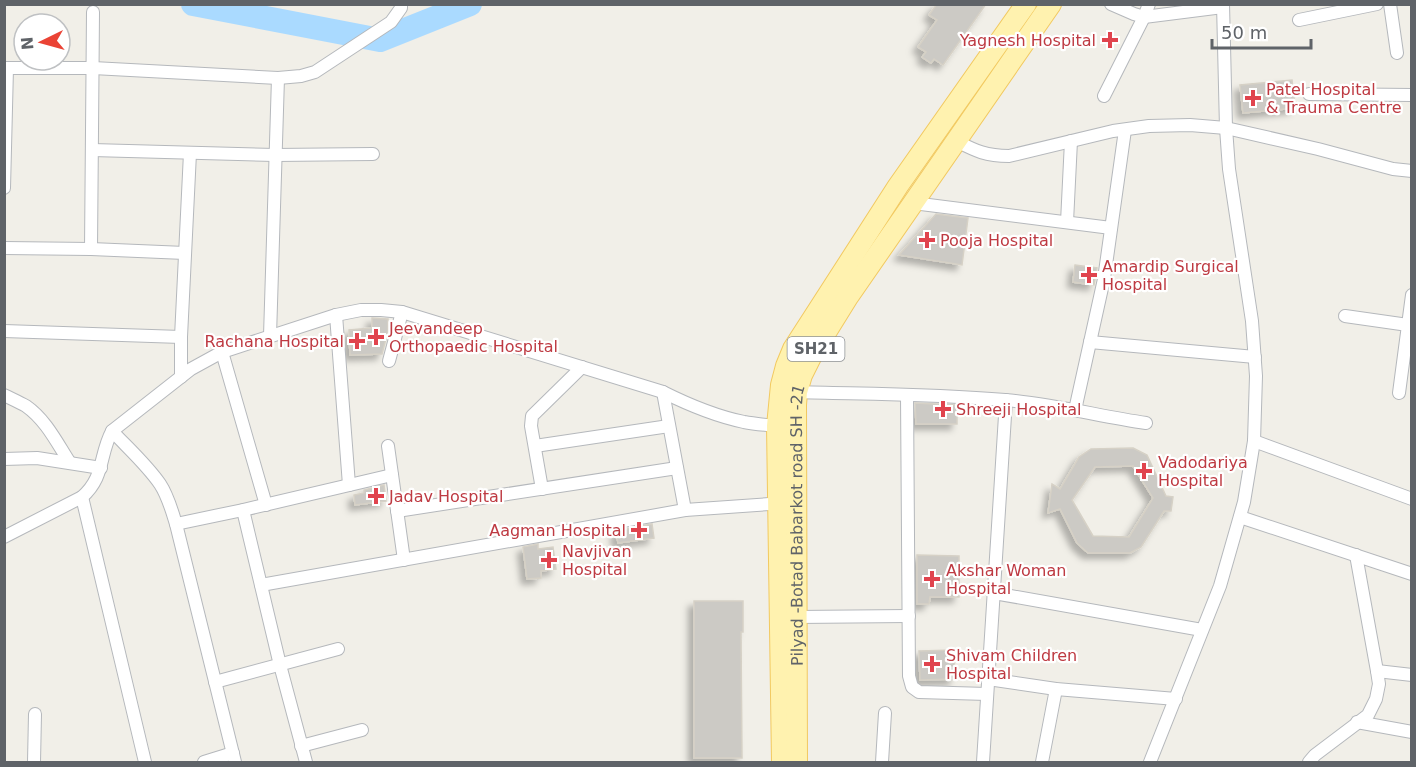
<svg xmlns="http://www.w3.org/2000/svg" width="1416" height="767" viewBox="0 0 1416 767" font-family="'DejaVu Sans',sans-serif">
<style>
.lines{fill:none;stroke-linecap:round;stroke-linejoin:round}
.river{stroke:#aadaff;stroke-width:24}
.building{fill:#cccac5;stroke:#d6d1c6;stroke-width:1.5;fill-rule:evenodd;filter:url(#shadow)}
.minor-casing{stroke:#b5b8bc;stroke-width:14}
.primary-casing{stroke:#f2c960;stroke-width:22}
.minor{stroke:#fff;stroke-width:12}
.primary{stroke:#fff2af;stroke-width:20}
.health-dot{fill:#e0444e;stroke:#fff;stroke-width:2}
.labels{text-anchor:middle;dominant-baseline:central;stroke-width:4.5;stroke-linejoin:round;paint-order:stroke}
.shield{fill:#fff;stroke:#8f9295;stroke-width:1.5}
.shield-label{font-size:15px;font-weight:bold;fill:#5f6368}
.health-label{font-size:16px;fill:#be3a42;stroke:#fff;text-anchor:start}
.street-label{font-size:16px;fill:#5f6368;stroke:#fff}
</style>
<defs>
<filter id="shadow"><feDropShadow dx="-5.5" dy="5.5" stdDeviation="3" flood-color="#0004"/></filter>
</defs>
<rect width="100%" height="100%" fill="#f1efe8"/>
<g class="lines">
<path class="river" d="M 193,4 L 380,40 L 470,4"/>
</g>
<g class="building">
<path d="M 937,4 L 986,4 L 943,65 L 934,59 L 931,63 L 922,57 L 926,52 L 918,47 L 937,20 L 929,15 Z"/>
<path d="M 1292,80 L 1295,108 L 1243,113 L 1240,85 Z"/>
<path d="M 936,214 L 968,218 L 962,265 L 899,255 Z"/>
<path d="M 1075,265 L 1097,268 L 1094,285 L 1073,282 Z"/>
<path d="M 372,318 L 388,319 L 388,331 L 382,354 L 350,355 L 349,330 L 372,328 Z"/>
<path d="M 915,403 L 957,405 L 957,424 L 916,424 Z"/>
<path d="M 1133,448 L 1147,455 L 1166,496 L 1173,497 L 1171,511 L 1164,511 L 1141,547 L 1130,553 L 1088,553 L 1077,543 L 1060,509 L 1048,513 L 1052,484 L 1060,489 L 1079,457 L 1091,449 ZM 1133,466 L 1153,498 L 1129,537 L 1093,536 L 1072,500 L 1095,467 Z"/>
<path d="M 384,485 L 386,501 L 355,505 L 354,495 L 364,493 L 364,490 Z"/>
<path d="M 652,524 L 654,538 L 618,543 L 616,531 Z"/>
<path d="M 538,544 L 538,549 L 553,547 L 556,569 L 541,571 L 541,578 L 527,579 L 523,547 Z"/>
<path d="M 917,555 L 959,556 L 959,597 L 930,597 L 929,604 L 917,604 Z"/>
<path d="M 694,601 L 743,601 L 743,632 L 741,632 L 742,758 L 694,758 Z"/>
<path d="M 954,650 L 955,679 L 920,680 L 919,651 Z"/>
</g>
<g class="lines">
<g class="minor-casing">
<g id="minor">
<path d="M 1111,4 L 1134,14 L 1144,17 L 1223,7"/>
<path d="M 1390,4 L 1397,53"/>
<path d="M 1299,20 L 1377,4"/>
<path d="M 4,68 L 93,68 L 278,78 L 301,76 L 315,72 L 391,22 L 401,8 L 401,4"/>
<path d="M 1309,94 L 1412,95"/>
<path d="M 1104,96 L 1144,17 L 1149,4"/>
<path d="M 956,141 C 976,151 986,156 1009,156 L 1113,131 L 1149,126 L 1190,125 L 1226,128 L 1318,149 L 1393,169 L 1412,171"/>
<path d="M 92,150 L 275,155 L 373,154"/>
<path d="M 4,188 L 7,68"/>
<path d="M 913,203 L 1111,228"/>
<path d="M 1067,222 L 1071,141"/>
<path d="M 4,248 L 91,249 L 185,253"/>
<path d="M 91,249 L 93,12"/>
<path d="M 336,315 L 349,485"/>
<path d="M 1345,316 L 1408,325"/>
<path d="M 4,331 L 181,337"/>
<path d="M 270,336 L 278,78"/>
<path d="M 1090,342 L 1255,357"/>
<path d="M 222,352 L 266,505"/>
<path d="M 389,361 L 402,312"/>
<path d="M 181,377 L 181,337 L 190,153"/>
<path d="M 663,392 L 685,510"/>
<path d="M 797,392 C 867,394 936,394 1005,400 C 1053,404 1099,416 1146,423"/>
<path d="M 1399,393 L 1412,295"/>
<path d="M 4,395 C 12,399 19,402 26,406 C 46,420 57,443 70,463"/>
<path d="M 907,395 L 909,676 L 912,687 L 919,692 L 987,694"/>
<path d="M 1075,410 L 1104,279 L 1125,130"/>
<path d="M 112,431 C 128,448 147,465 160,484 C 168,496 172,511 176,524 L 235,762"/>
<path d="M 1254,441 L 1412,499"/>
<path d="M 388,446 L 404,560"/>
<path d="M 535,446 L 669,426"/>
<path d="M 4,459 L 37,458 L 101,468"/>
<path d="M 542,489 L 531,426 L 532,416 L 582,367"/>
<path d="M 82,497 L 145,762"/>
<path d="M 243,510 L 280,665 L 306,762"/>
<path d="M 397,511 L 677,468"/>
<path d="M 1240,517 L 1412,574"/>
<path d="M 176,524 L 243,510 L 392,475"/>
<path d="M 4,537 L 82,497 C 105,477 99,455 112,431 L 191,369 L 222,352 L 336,315 L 361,310 L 381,310 L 402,312 L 663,392 C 689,405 715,416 744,422 C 755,424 766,425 777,426"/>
<path d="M 261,585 L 685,510 L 784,503"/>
<path d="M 994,593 L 1202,630"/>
<path d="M 796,617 L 909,616"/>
<path d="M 1377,671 L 1412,675"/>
<path d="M 988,679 L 1056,689 L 1176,699"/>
<path d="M 215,682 L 338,649"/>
<path d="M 1357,722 L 1412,732"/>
<path d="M 301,746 L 362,730"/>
<path d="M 34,762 L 35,714"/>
<path d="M 204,762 L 233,753"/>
<path d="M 882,762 L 885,713"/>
<path d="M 983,762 L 1006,400"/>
<path d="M 1042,762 L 1056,689"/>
<path d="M 1150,762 L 1220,586 L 1244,502 L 1254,441 L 1256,376 L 1252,321 L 1229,169 L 1226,128 L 1223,4"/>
<path d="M 1309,762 L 1315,755 L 1368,715 L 1376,699 L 1379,684 L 1377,671 L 1356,555"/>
</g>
</g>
<g class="primary-casing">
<g id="primary">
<path d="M 782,762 L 777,426 L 781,385 L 786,366 L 793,349 L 898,186 L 1026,4"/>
<path id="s1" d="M 797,762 L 796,405 L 797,392 L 802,375 L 812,355 L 848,297 L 1051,4"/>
</g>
</g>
<use href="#minor" class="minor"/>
<use href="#primary" class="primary"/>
</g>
<g class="health-dot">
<path d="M1107 31h6v6h6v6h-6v6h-6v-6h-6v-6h6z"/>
<path d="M1250 89h6v6h6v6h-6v6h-6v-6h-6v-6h6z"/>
<path d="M924 231h6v6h6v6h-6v6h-6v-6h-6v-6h6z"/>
<path d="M1086 266h6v6h6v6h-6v6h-6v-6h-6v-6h6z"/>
<path d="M373 328h6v6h6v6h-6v6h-6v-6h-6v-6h6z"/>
<path d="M354 332h6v6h6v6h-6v6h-6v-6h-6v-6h6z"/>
<path d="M940 400h6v6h6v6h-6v6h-6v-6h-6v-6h6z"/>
<path d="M1141 462h6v6h6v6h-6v6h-6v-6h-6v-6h6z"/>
<path d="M373 487h6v6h6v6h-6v6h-6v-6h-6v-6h6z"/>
<path d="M636 521h6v6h6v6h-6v6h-6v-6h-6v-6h6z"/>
<path d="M546 551h6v6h6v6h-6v6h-6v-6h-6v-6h6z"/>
<path d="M929 570h6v6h6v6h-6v6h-6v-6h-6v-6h6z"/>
<path d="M929 655h6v6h6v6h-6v6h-6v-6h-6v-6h6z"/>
</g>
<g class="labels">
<rect class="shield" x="787.5" y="337" width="57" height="24" rx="4.5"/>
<g class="shield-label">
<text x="816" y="349">SH21</text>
</g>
<g class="health-label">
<text x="1096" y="40" text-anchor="end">Yagnesh Hospital</text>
<text x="1266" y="89">Patel Hospital<tspan x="1266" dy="18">&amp; Trauma Centre</tspan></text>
<text x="940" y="240">Pooja Hospital</text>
<text x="1102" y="266">Amardip Surgical<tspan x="1102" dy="18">Hospital</tspan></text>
<text x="389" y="328">Jeevandeep<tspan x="389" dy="18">Orthopaedic Hospital</tspan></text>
<text x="344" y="341" text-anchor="end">Rachana Hospital</text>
<text x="956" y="409">Shreeji Hospital</text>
<text x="1158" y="462">Vadodariya<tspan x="1158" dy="18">Hospital</tspan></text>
<text x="389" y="496">Jadav Hospital</text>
<text x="626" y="530" text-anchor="end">Aagman Hospital</text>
<text x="562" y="551">Navjivan<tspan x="562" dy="18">Hospital</tspan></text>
<text x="946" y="570">Akshar Woman<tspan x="946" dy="18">Hospital</tspan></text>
<text x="946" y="655">Shivam Children<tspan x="946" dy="18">Hospital</tspan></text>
</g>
<g class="street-label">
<text stroke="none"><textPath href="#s1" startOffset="237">Pilyad -Botad Babarkot road SH -21</textPath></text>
</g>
</g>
<rect width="1416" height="767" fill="none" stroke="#5f6368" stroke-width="12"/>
<g transform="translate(42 42) rotate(265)"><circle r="28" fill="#ffffff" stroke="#bfc1c3" stroke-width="1.5"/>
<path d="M0-4.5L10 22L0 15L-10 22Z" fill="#ea4335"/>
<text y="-9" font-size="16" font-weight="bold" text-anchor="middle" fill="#5f6368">N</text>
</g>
<path d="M1212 39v9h99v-9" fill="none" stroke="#5f6368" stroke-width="3"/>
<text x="1221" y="39" font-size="18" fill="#5f6368" stroke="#ffffff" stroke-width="4.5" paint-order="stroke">50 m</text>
</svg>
